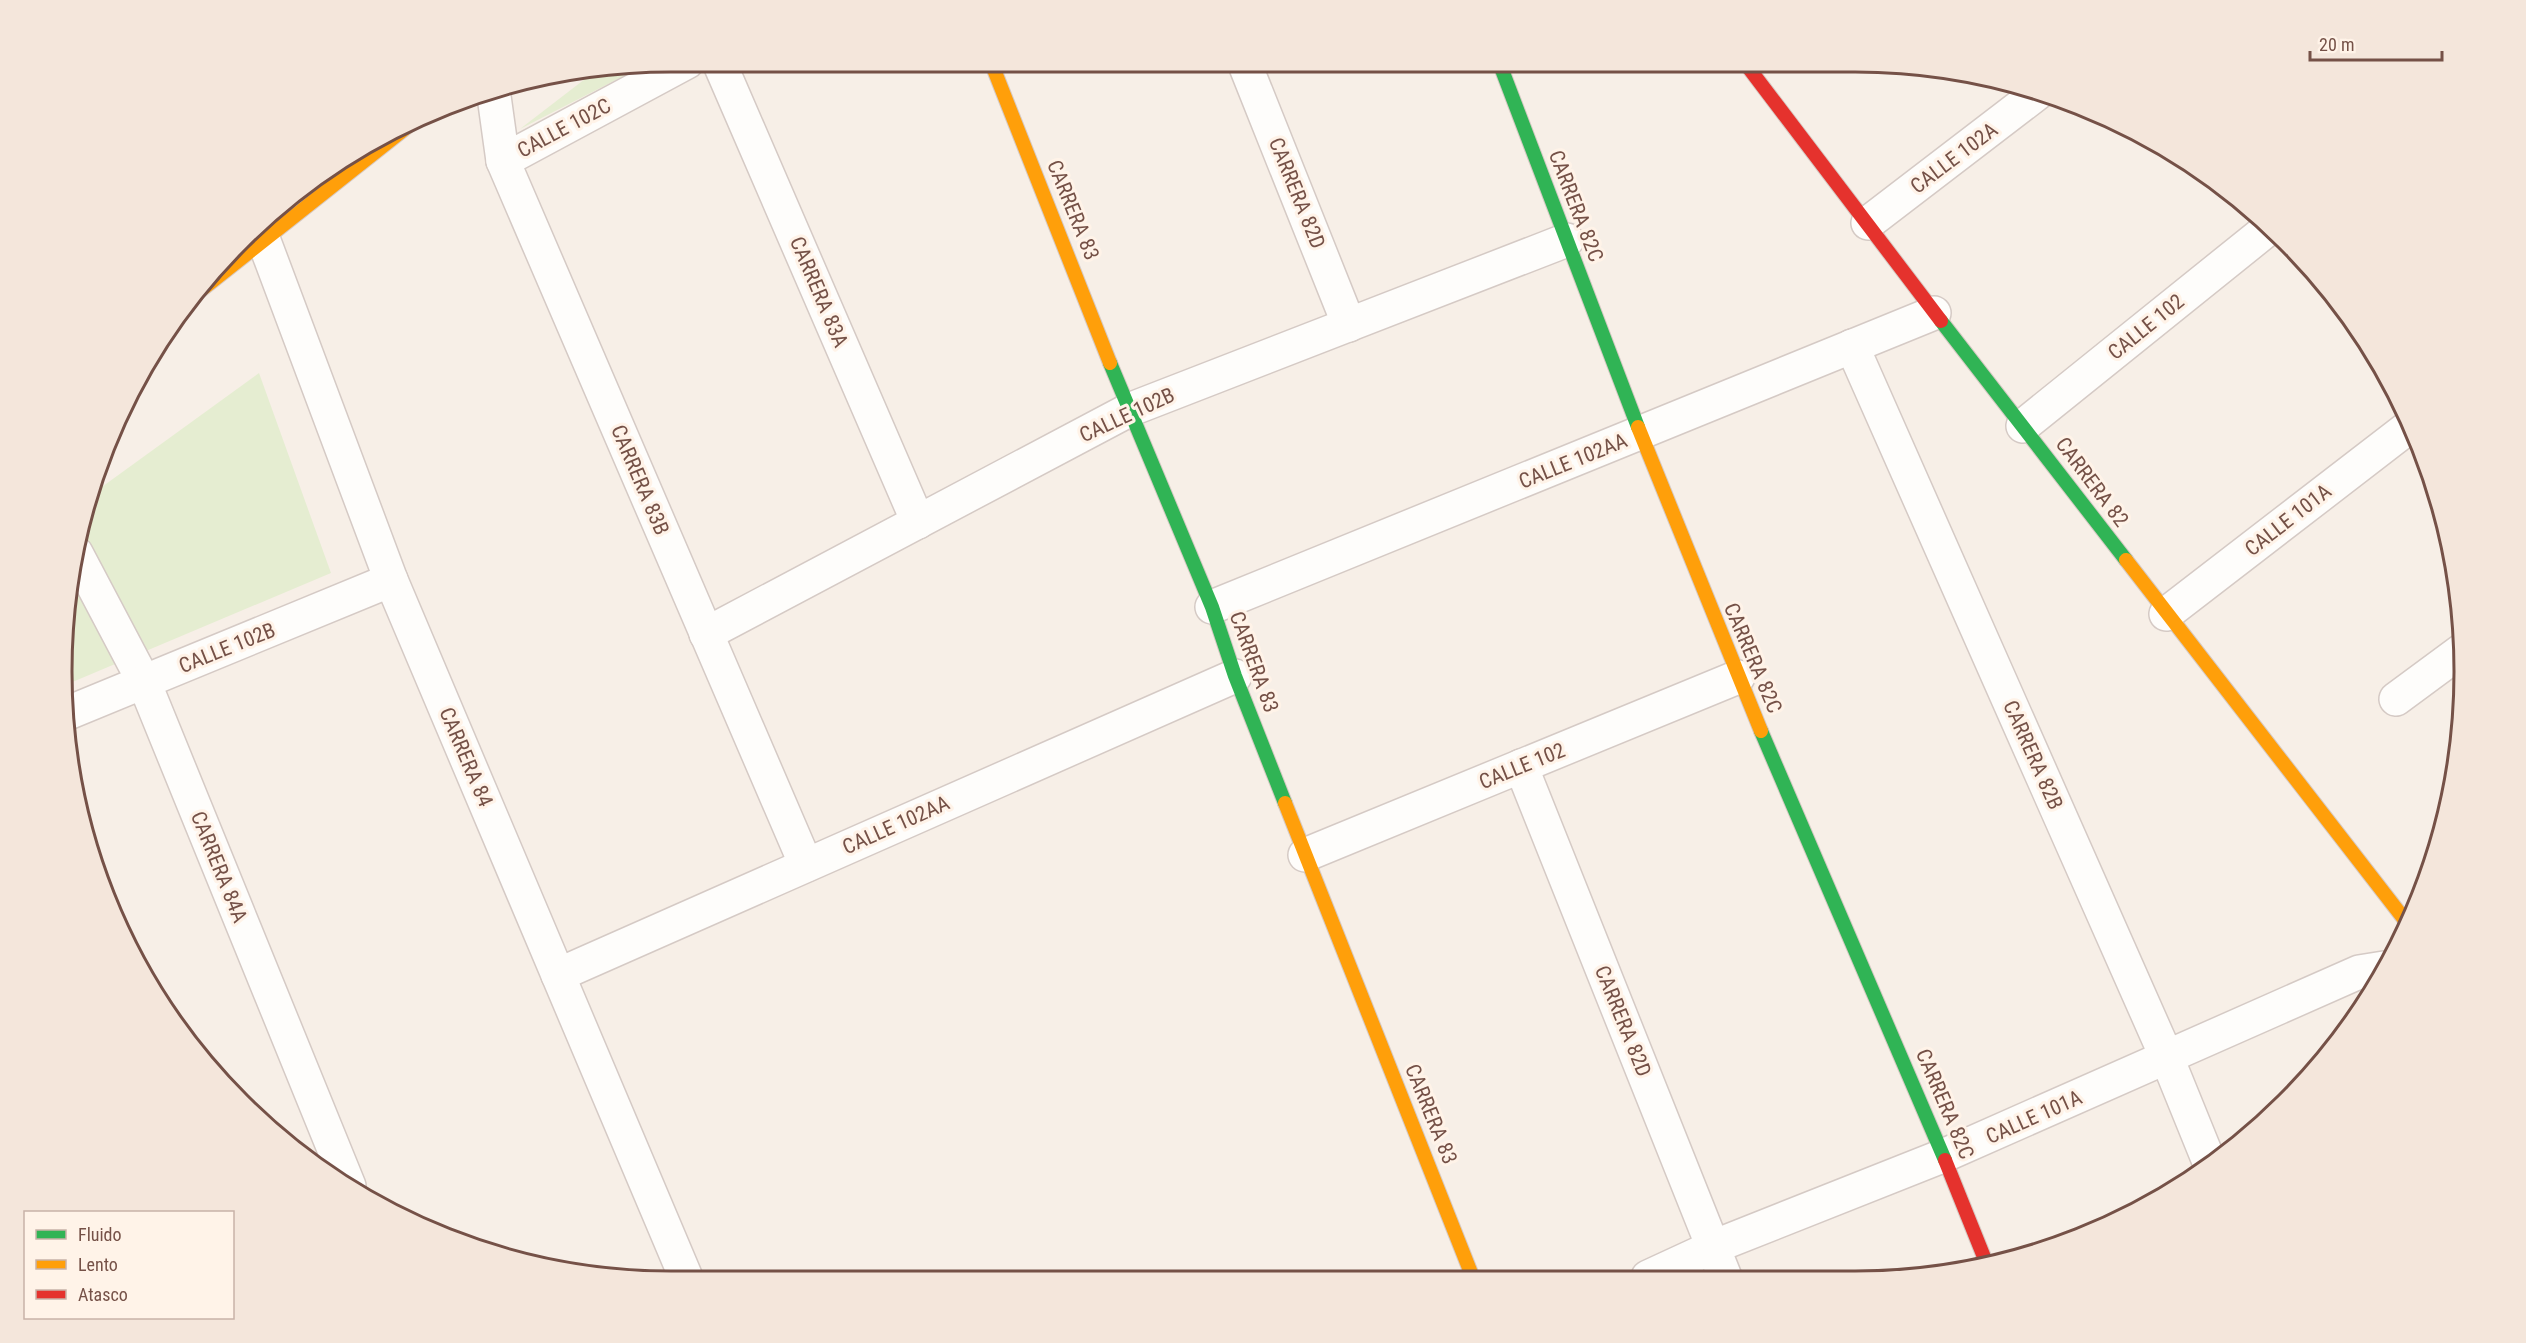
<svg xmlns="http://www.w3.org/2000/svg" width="2526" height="1343" viewBox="0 0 2526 1343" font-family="'Roboto Condensed',sans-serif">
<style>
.green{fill:#e5edd1}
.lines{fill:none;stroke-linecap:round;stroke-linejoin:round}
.street-casing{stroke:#d5cac5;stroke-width:36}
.fast-casing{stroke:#d6cac4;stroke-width:16}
.slow-casing{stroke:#d6cac4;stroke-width:16}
.jam-casing{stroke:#d6cac4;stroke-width:16}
.street{stroke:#fefdfb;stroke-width:33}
.fast{stroke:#30b455;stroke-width:14}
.slow{stroke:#ff9f0a;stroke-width:14}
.jam{stroke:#e5322d;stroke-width:14}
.labels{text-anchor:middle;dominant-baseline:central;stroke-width:6;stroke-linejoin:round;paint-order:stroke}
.street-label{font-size:21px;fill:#755147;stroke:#fff3e8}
.rim{fill:none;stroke:#755147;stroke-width:3}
</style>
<rect width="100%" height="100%" fill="#f7efe7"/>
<g class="green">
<path d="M 647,64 L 520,129 L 598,69 Z"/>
<path d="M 259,373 L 331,573 L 63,686 L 63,631 L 82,514 L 88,497 Z"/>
</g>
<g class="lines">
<g class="street-casing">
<g id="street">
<path d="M 719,62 L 918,522"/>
<path d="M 1244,62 L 1349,325"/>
<path d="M 493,89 L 503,161 L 806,865"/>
<path d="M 503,161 L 687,62"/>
<path d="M 1868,223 L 2039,92"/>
<path d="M 256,228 L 264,241 L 391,580 L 687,1280"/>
<path d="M 1852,346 L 2167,1058 L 2210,1164"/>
<path d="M 2023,426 L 2269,228"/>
<path d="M 76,553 L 144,682 L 349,1186"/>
<path d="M 1212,607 L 1934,313"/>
<path d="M 2166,614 L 2410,426"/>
<path d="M 706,634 L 1129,410 L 1567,240"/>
<path d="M 2396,699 L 2461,651"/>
<path d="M 63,715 L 391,580"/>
<path d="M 1521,766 L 1725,1277"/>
<path d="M 1305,855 L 1738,677"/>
<path d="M 558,975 L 1235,676"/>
<path d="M 1648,1277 L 1713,1247 L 1945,1155 L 2359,972 L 2384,968"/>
</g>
</g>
<g class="fast-casing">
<g id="fast">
<path d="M 1499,62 L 1638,427"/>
<path d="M 1941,321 L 2126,560"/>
<path d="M 1110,363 L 1212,607 L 1235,676 L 1285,803"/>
<path d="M 1761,731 L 1945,1160"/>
</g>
</g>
<g class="slow-casing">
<g id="slow">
<path d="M 991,62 L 1110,363"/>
<path d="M 191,298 L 412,123"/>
<path d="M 1638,427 L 1761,731"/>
<path d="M 2126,560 L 2408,924"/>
<path d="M 1285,803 L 1473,1278"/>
</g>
</g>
<g class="jam-casing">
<g id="jam">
<path d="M 1745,63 L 1941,321"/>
<path d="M 1945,1160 L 1986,1262"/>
</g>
</g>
<use href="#street" class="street"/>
<use href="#fast" class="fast"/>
<use href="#slow" class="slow"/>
<use href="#jam" class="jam"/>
</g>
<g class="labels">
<g class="street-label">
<text transform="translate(564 128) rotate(-28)">CALLE 102C</text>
<text transform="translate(1954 158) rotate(-37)">CALLE 102A</text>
<text transform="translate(1297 193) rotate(68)">CARRERA 82D</text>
<text transform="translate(1576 206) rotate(69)">CARRERA 82C</text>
<text transform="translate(1073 210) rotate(68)">CARRERA 83</text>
<text transform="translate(819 292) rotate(67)">CARRERA 83A</text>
<text transform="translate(2146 327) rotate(-39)">CALLE 102</text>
<text transform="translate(1127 415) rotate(-25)">CALLE 102B</text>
<text transform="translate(1573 461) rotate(-22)">CALLE 102AA</text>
<text transform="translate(640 480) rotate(67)">CARRERA 83B</text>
<text transform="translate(2092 482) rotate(53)">CARRERA 82</text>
<text transform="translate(2288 520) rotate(-38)">CALLE 101A</text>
<text transform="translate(227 648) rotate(-22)">CALLE 102B</text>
<text transform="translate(1753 658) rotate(67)">CARRERA 82C</text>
<text transform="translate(1254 662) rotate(70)">CARRERA 83</text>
<text transform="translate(2033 755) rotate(66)">CARRERA 82B</text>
<text transform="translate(466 757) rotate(67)">CARRERA 84</text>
<text transform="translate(1522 766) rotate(-22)">CALLE 102</text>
<text transform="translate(896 825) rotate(-24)">CALLE 102AA</text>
<text transform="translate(219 867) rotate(68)">CARRERA 84A</text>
<text transform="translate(1623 1021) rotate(68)">CARRERA 82D</text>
<text transform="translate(1945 1104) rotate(67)">CARRERA 82C</text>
<text transform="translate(1431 1114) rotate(68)">CARRERA 83</text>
<text transform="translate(2034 1117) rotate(-24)">CALLE 101A</text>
</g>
</g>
<path d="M0 0H2526V1343H0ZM671 72H1855A599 599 0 0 1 2454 671V672A599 599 0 0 1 1855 1271H671A599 599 0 0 1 72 672V671A599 599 0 0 1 671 72Z" fill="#f4e6db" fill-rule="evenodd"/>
<path class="rim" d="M671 72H1855A599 599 0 0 1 2454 671V672A599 599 0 0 1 1855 1271H671A599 599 0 0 1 72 672V671A599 599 0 0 1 671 72Z"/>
<rect x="24" y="1211" width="210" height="108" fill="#fff3e8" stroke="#c8b2a8" stroke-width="1.5"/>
<rect x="36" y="1230" width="30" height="9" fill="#30b455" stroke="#c8b2a8" stroke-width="1.5"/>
<text x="78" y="1241" font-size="18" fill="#755147">Fluido</text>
<rect x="36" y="1260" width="30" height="9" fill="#ff9f0a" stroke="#c8b2a8" stroke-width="1.5"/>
<text x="78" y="1271" font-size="18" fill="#755147">Lento</text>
<rect x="36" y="1290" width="30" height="9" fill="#e5322d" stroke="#c8b2a8" stroke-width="1.5"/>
<text x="78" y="1301" font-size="18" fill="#755147">Atasco</text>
<path d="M2310 51v9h132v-9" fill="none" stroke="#755147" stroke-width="3"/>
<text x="2319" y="51" font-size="18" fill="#755147" stroke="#fff3e8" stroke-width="4.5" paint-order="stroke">20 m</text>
</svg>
